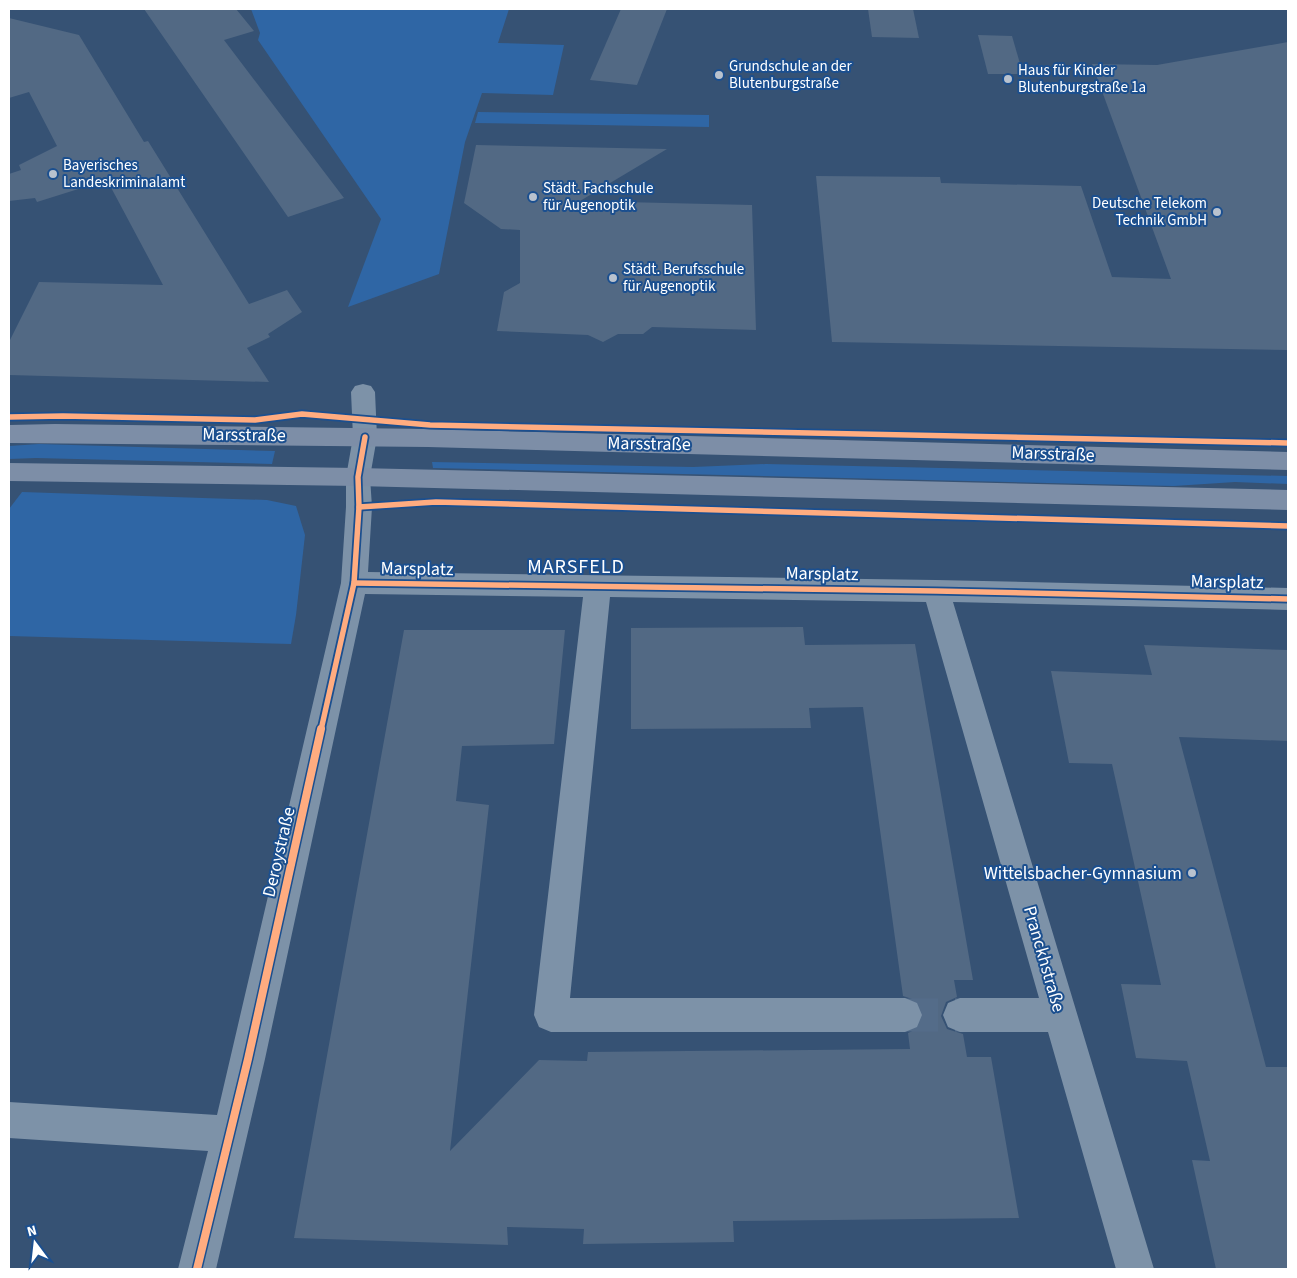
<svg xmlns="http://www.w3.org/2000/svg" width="1297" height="1278" viewBox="0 0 1297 1278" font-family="'Source Sans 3',sans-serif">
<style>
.green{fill:#2f66a5}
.building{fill:#526984}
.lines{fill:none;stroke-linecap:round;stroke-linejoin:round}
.minor-tunnel{stroke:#546c89;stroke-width:33;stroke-dasharray:33 17;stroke-linecap:butt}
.minor{fill:#7d92a8;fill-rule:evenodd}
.major{fill:#7d8ea7;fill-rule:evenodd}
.cycleway-far1-casing{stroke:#1b4f8f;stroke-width:9}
.cycleway-casing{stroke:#1b4f8f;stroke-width:11}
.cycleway-far1{stroke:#ffac80;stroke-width:5.5}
.cycleway{stroke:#ffac80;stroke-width:8}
.poi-dot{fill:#b9c2ce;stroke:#1b4f8f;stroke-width:2}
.labels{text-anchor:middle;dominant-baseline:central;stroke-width:4;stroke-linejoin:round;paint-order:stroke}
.far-poi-label{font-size:15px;fill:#fff;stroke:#1b4f8f;text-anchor:start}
.street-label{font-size:18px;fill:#fff;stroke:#1b4f8f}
.poi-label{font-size:18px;fill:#fff;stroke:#1b4f8f;text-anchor:end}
.quarter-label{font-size:20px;letter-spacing:1px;fill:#fff;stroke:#1b4f8f}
</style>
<rect width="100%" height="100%" fill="#365274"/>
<g class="green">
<path d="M 251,9 L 509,9 L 498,43 L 564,45 L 553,95 L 482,93 L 465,142 L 439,274 L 348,307 L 381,219 L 258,40 L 260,33 Z"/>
<path d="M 478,112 L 709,115 L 709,127 L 475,123 Z"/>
<path d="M 39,444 L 275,451 L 272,464 L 36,458 L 9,459 L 9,446 Z"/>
<path d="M 432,462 L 693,467 L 766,464 L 1288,476 L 1288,484 L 1235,482 L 1174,486 L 433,468 Z"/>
<path d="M 22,492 L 267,500 L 296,506 L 305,535 L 296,615 L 291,644 L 9,636 L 9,509 Z"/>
</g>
<g class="building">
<path d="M 144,9 L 236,9 L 254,31 L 224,40 L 344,198 L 288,217 Z"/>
<path d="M 621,9 L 667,9 L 637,85 L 590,80 Z"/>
<path d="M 868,9 L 913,9 L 919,38 L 872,37 Z"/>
<path d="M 9,18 L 79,35 L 144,142 L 148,141 L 249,304 L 287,290 L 302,312 L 268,334 L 270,337 L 247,348 L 269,382 L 9,375 L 9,342 L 39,282 L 163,285 L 107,180 L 37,202 L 35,198 L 9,201 L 9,174 L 21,170 L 19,165 L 57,146 L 29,92 L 9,98 Z"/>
<path d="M 978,35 L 1012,36 L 1023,74 L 988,74 Z"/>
<path d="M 1288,42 L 1288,350 L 832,342 L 816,176 L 940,177 L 941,183 L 1081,186 L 1112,277 L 1171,279 L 1092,64 L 1157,65 Z"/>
<path d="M 476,145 L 667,149 L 580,201 L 752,205 L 756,330 L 652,327 L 643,334 L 618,334 L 603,342 L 588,335 L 497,331 L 504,292 L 520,283 L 520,230 L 501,229 L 464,203 Z"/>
<path d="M 803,627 L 805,645 L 915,644 L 973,980 L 954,980 L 957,997 L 946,1002 L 941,1016 L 947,1029 L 963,1034 L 967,1057 L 991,1057 L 1019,1218 L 733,1221 L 734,1242 L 583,1244 L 584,1229 L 507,1227 L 508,1245 L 294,1238 L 404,630 L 565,630 L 554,744 L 462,746 L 456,801 L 489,805 L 450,1151 L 539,1060 L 587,1061 L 588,1052 L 910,1049 L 908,1033 L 919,1028 L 924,1014 L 918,1001 L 903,996 L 863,707 L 809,708 L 811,728 L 631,729 L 631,628 Z"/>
<path d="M 1144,645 L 1288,650 L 1288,741 L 1179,737 L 1266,1067 L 1288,1067 L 1288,1269 L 1216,1269 L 1192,1160 L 1210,1161 L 1187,1061 L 1136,1058 L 1121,984 L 1161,985 L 1112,764 L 1069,763 L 1051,671 L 1152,675 Z"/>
</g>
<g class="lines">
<path class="minor-tunnel" d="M 905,1015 L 960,1015"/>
<path class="minor" d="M 363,384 L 371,386 L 375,392 L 377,437 L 370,477 L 372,507 L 368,572 L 936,580 L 1288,588 L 1288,610 L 953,602 L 1154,1269 L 1116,1269 L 1048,1032 L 960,1032 L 948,1027 L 943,1015 L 948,1003 L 960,998 L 1039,998 L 926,602 L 610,597 L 570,998 L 905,998 L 917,1003 L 922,1015 L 917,1027 L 905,1032 L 551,1032 L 539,1027 L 534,1015 L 583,597 L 365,594 L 265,1059 L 216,1269 L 178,1269 L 208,1151 L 9,1138 L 9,1102 L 217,1115 L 341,583 L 346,507 L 346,477 L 353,437 L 351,392 L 355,386 Z"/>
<g class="major">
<path d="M 55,424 L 428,429 L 1288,452 L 1288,470 L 428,447 L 9,443 L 9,425 Z"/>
<path d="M 9,463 L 358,468 L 1288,490 L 1288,510 L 358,486 L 9,481 Z"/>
</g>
<g class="cycleway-far1-casing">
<g id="cycleway-far1">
<path d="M 9,417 L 63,416 L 255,420 L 302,414 L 430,425 L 1288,443"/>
<path d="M 359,507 L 436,502 L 1288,526"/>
<path d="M 354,583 L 936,591 L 1288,599"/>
<path d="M 321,730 L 354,583 L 359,507 L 358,477 L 365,437"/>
</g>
</g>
<g class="cycleway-casing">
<path id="cycleway" d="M 197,1269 L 248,1059 L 321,729"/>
</g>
<use href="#cycleway-far1" class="cycleway-far1"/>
<use href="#cycleway" class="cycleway"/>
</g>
<g class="poi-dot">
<circle cx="719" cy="75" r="5"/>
<circle cx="1008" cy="79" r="5"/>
<circle cx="53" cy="174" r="5"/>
<circle cx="533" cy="197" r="5"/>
<circle cx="1217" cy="212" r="5"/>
<circle cx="613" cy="278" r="5"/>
<circle cx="1192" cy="873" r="5"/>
</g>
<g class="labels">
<g class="far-poi-label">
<text x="729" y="66">Grundschule an der<tspan x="729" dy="17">Blutenburgstraße</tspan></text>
<text x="1018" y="70">Haus für Kinder<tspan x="1018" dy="17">Blutenburgstraße 1a</tspan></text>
<text x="63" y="165">Bayerisches<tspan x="63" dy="17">Landeskriminalamt</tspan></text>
<text x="543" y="188">Städt. Fachschule<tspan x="543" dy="17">für Augenoptik</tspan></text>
<text x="1207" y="203" text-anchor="end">Deutsche Telekom<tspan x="1207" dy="17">Technik GmbH</tspan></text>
<text x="623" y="269">Städt. Berufsschule<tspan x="623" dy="17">für Augenoptik</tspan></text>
</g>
<g class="street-label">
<text transform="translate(244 435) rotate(1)">Marsstraße</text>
<text transform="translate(649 444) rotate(1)">Marsstraße</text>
<text transform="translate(1053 454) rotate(2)">Marsstraße</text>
<text transform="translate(417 569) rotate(1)">Marsplatz</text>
<text transform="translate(822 574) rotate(1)">Marsplatz</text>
<text transform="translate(1227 582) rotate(1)">Marsplatz</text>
<text transform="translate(279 852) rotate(-77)">Deroystraße</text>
<text transform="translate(1044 959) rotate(74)">Pranckhstraße</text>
</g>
<g class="poi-label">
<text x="1182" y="873">Wittelsbacher-Gymnasium</text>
</g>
<g class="quarter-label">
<text x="576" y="567">MARSFELD</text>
</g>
</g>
<rect width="1297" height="1278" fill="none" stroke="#ffffff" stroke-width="20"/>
<g transform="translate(35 1243) rotate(345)" stroke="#1b4f8f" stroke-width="4" paint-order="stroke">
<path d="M0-4L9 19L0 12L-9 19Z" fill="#ffffff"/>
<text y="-8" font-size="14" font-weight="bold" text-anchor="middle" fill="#ffffff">N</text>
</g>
</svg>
